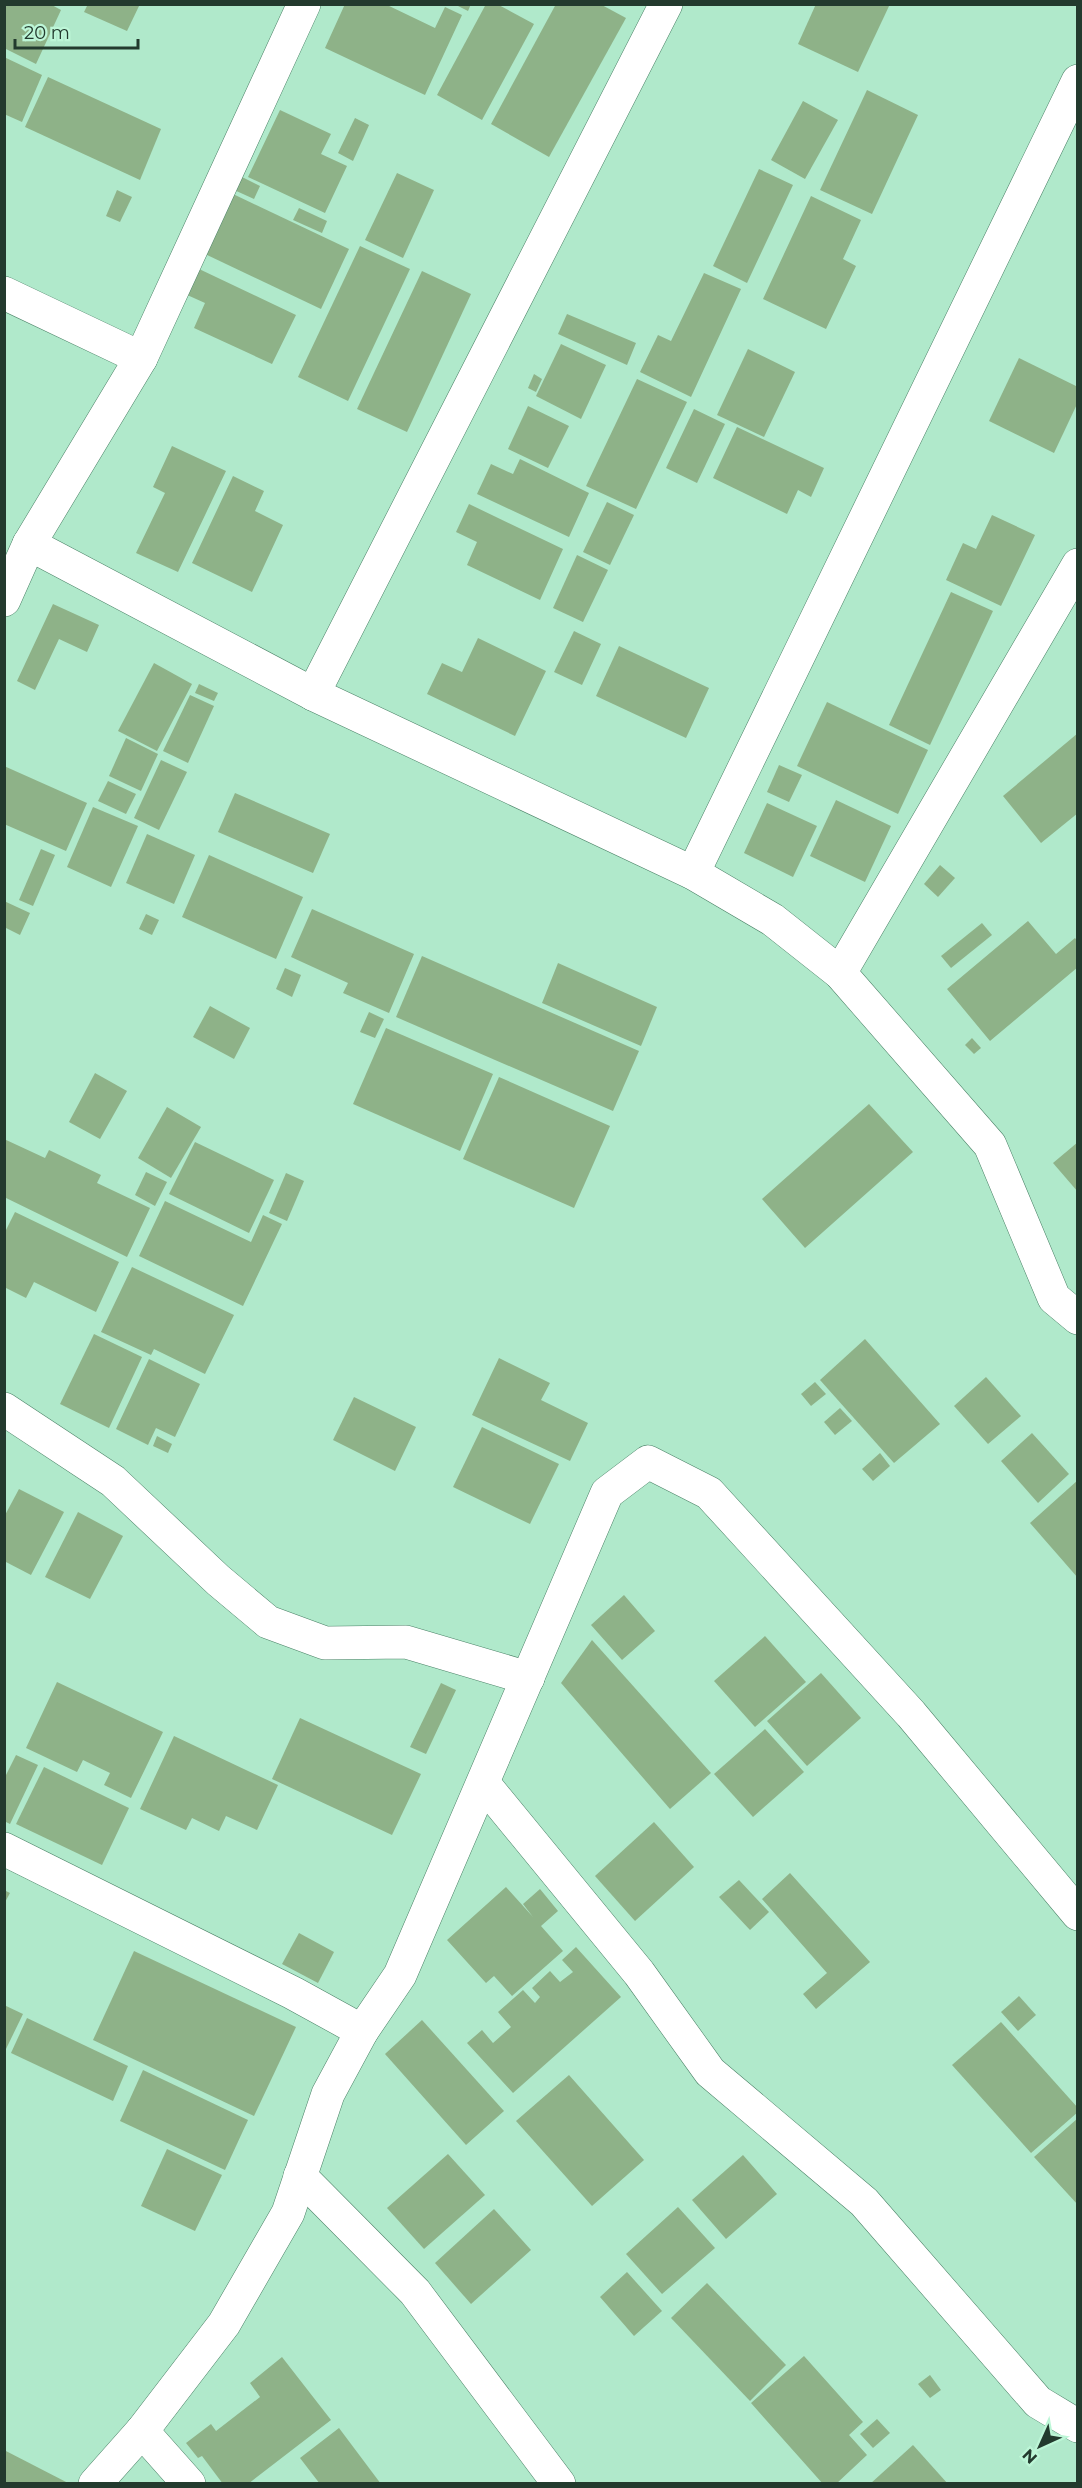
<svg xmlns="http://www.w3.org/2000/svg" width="1082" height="2488" viewBox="0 0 1082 2488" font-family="Montserrat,sans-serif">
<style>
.building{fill:#8eb288}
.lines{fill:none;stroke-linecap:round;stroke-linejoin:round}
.minor-casing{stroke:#4b8267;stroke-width:34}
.minor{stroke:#fff;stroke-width:33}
</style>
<rect width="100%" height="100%" fill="#b0e9cb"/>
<g class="building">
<path d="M 4,4 L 50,4 L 61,10 L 36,64 L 4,48 Z"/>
<path d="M 88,4 L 140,4 L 127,31 L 84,12 Z"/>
<path d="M 345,4 L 385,4 L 435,28 L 445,7 L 462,15 L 425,95 L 325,48 Z"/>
<path d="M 454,4 L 471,4 L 468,11 Z"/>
<path d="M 486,4 L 497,4 L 534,24 L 482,120 L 437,95 Z"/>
<path d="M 556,4 L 600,4 L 626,18 L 549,157 L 491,124 Z"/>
<path d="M 816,4 L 890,4 L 858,72 L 798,44 Z"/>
<path d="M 4,57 L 42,75 L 22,122 L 4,114 Z"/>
<path d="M 48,77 L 161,129 L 140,180 L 25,127 Z"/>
<path d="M 867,90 L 918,115 L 872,214 L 820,190 Z"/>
<path d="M 803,101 L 838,120 L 805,179 L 771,160 Z"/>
<path d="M 280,110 L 331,134 L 321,154 L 347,166 L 325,213 L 248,177 Z"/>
<path d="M 355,118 L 369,125 L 353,161 L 338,153 Z"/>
<path d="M 759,169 L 793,185 L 747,283 L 713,266 Z"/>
<path d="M 397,173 L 434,190 L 403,258 L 365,240 Z"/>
<path d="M 238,175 L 260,186 L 254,199 L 232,189 Z"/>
<path d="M 117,190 L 132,197 L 120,222 L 106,216 Z"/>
<path d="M 233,194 L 349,249 L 321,309 L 205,254 Z"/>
<path d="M 811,196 L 861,220 L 843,259 L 856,266 L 826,329 L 763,299 Z"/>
<path d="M 299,208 L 327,221 L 322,233 L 293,220 Z"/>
<path d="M 360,246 L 410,269 L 348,401 L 298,377 Z"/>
<path d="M 197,268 L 296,315 L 272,364 L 194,328 L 205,303 L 185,294 Z"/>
<path d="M 422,271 L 471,294 L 407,432 L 357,409 Z"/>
<path d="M 704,273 L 741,289 L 691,397 L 640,372 L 658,335 L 671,341 Z"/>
<path d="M 567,314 L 636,343 L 627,365 L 558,334 Z"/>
<path d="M 561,344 L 606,365 L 581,419 L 536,396 Z"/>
<path d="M 748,349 L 795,372 L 764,437 L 717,415 Z"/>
<path d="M 1019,358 L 1078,387 L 1078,402 L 1054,453 L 989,421 Z"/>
<path d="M 534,374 L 542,379 L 536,392 L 528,388 Z"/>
<path d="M 637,379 L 687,402 L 636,509 L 586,486 Z"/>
<path d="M 528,406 L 569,426 L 548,468 L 508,449 Z"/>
<path d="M 694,409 L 725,424 L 697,483 L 666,468 Z"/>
<path d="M 737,427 L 824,468 L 811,497 L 798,490 L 787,514 L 713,478 Z"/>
<path d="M 172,446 L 226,471 L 178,572 L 136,553 L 165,493 L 153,487 Z"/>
<path d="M 520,459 L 589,493 L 569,537 L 477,494 L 491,464 L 513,474 Z"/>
<path d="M 233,476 L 264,491 L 255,511 L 283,525 L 252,592 L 192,563 Z"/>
<path d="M 607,502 L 634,515 L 610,565 L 583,552 Z"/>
<path d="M 469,504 L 563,549 L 540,600 L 467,565 L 477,542 L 456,532 Z"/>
<path d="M 992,515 L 1035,535 L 1001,606 L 946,580 L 963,543 L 976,549 Z"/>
<path d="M 577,555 L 608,570 L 583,622 L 553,608 Z"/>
<path d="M 951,592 L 993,611 L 930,745 L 889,725 Z"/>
<path d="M 53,604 L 99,625 L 87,652 L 59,639 L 35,690 L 17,681 Z"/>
<path d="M 574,631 L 601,644 L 582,685 L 554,672 Z"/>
<path d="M 478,638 L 546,671 L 515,736 L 427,694 L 442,663 L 462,672 Z"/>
<path d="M 619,646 L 709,688 L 686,738 L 596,696 Z"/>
<path d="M 154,663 L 192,684 L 157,751 L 118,731 Z"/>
<path d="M 199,684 L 218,693 L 214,701 L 195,693 Z"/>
<path d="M 190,695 L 214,706 L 188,763 L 163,751 Z"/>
<path d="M 827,702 L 928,750 L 898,814 L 797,766 Z"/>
<path d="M 1078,733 L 1078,813 L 1041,843 L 1003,796 Z"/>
<path d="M 126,738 L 158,754 L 141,791 L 109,776 Z"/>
<path d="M 161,760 L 187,772 L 159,830 L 134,818 Z"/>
<path d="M 779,765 L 802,775 L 789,802 L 767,792 Z"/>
<path d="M 4,766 L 87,803 L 66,851 L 4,824 Z"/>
<path d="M 108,781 L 136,794 L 126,814 L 98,801 Z"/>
<path d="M 235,793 L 330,834 L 313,873 L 218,832 Z"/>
<path d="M 836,800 L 891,826 L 865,882 L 810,856 Z"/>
<path d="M 767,803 L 817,826 L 793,877 L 744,853 Z"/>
<path d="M 93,807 L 138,826 L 111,887 L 67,867 Z"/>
<path d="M 147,834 L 195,855 L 174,904 L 126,883 Z"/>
<path d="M 41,849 L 55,855 L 33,906 L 19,900 Z"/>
<path d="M 209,855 L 303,897 L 276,959 L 182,917 Z"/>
<path d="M 940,865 L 955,878 L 938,897 L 924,884 Z"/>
<path d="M 4,901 L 30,913 L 20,935 L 4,927 Z"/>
<path d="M 312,909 L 414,954 L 389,1013 L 343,993 L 348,983 L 291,957 Z"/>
<path d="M 146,914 L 159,920 L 152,935 L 139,929 Z"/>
<path d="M 1028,921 L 1056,954 L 1075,938 L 1078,942 L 1078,967 L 990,1041 L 947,989 Z"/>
<path d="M 982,923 L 992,935 L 951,968 L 941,956 Z"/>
<path d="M 422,956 L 639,1051 L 613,1111 L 396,1017 Z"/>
<path d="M 558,963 L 657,1007 L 641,1046 L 542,1003 Z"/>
<path d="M 285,968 L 301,975 L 292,997 L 276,989 Z"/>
<path d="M 210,1006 L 250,1028 L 234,1059 L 193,1037 Z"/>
<path d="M 369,1012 L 384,1019 L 375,1038 L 360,1032 Z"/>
<path d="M 386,1028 L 493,1074 L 460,1151 L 353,1104 Z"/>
<path d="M 972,1038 L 981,1048 L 974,1054 L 965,1045 Z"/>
<path d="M 95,1073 L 127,1091 L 100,1139 L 69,1122 Z"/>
<path d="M 499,1077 L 610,1126 L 574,1208 L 463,1159 Z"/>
<path d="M 869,1104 L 913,1152 L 805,1248 L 762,1199 Z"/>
<path d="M 167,1107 L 201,1127 L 171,1178 L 138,1158 Z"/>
<path d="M 4,1139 L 45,1158 L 49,1150 L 101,1175 L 97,1183 L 150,1208 L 127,1257 L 4,1197 Z"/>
<path d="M 195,1142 L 274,1180 L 249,1233 L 169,1194 Z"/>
<path d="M 1078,1142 L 1078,1192 L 1053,1163 Z"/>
<path d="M 146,1172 L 167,1182 L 155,1206 L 135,1195 Z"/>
<path d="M 286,1173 L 304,1181 L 287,1221 L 269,1213 Z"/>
<path d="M 165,1201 L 251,1242 L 263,1215 L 282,1224 L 243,1306 L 139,1256 Z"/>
<path d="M 15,1212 L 119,1262 L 96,1312 L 34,1282 L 26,1298 L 4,1287 L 4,1234 Z"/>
<path d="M 132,1267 L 234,1315 L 205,1374 L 154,1349 L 151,1355 L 101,1332 Z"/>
<path d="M 94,1334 L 142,1357 L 109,1428 L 60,1404 Z"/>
<path d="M 865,1339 L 940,1424 L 894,1463 L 820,1380 Z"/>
<path d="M 499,1358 L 550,1383 L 541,1400 L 588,1423 L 570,1461 L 472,1415 Z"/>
<path d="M 149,1359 L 200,1384 L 175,1437 L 156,1428 L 148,1445 L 116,1429 Z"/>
<path d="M 986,1377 L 1021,1416 L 988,1444 L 954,1406 Z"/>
<path d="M 815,1382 L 826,1394 L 811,1406 L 801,1394 Z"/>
<path d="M 354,1397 L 416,1427 L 395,1471 L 333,1440 Z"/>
<path d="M 840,1408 L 852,1421 L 835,1435 L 824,1422 Z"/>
<path d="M 482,1427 L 559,1464 L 530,1524 L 453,1487 Z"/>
<path d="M 1032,1433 L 1069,1474 L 1038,1503 L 1001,1461 Z"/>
<path d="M 157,1436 L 172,1444 L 168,1453 L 153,1446 Z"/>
<path d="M 880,1453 L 890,1466 L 873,1481 L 862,1469 Z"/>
<path d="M 1078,1480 L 1078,1578 L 1030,1523 Z"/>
<path d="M 19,1489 L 64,1512 L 31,1575 L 4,1561 L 4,1517 Z"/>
<path d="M 78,1512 L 123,1536 L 90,1599 L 45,1577 Z"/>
<path d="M 624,1595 L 655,1631 L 622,1660 L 591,1625 Z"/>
<path d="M 765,1636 L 806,1682 L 755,1727 L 714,1681 Z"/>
<path d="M 592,1640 L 711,1773 L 670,1809 L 561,1683 Z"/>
<path d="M 821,1673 L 861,1718 L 807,1766 L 767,1721 Z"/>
<path d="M 57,1682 L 163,1732 L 131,1798 L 104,1785 L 110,1773 L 83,1760 L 77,1772 L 26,1748 Z"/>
<path d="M 441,1683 L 456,1690 L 426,1754 L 410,1747 Z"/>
<path d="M 300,1718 L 421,1774 L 392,1835 L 272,1779 Z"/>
<path d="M 765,1729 L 804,1772 L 753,1817 L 714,1774 Z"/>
<path d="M 174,1736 L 278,1785 L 257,1830 L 226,1816 L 219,1831 L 192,1818 L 186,1830 L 140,1809 Z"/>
<path d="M 16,1755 L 38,1765 L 10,1824 L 4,1821 L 4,1779 Z"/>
<path d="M 44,1767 L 129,1808 L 102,1865 L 16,1824 Z"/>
<path d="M 654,1822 L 694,1867 L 635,1921 L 595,1876 Z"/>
<path d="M 790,1873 L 870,1962 L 816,2009 L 803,1994 L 827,1973 L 762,1899 Z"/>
<path d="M 739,1880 L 769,1912 L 750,1930 L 719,1897 Z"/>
<path d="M 506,1887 L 533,1917 L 523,1904 L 540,1889 L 558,1911 L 541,1926 L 563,1951 L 512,1996 L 494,1976 L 486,1983 L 447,1940 Z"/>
<path d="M 4,1890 L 10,1893 L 4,1904 Z"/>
<path d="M 299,1933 L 334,1952 L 318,1983 L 282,1964 Z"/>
<path d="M 576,1947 L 621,1997 L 513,2093 L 467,2043 L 482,2030 L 493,2043 L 511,2027 L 498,2012 L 523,1990 L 535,2003 L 540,1997 L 532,1988 L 550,1971 L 560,1982 L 573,1972 L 562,1960 Z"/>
<path d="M 134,1951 L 296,2027 L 254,2116 L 93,2040 Z"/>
<path d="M 1019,1996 L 1036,2015 L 1018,2031 L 1001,2012 Z"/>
<path d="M 4,2005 L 23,2014 L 6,2049 L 4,2048 Z"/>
<path d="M 27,2018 L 128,2066 L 113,2101 L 11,2053 Z"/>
<path d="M 422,2020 L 504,2111 L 466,2145 L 385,2054 Z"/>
<path d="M 1001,2022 L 1078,2108 L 1078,2112 L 1031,2153 L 952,2065 Z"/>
<path d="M 143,2070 L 248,2120 L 225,2170 L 120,2121 Z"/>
<path d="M 569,2075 L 644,2160 L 592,2206 L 516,2121 Z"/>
<path d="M 1078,2118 L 1078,2205 L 1034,2157 Z"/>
<path d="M 167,2149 L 222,2175 L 195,2231 L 141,2206 Z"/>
<path d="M 448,2154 L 485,2195 L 424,2249 L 387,2208 Z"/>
<path d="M 743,2155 L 777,2194 L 726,2239 L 692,2200 Z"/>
<path d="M 678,2207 L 715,2248 L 662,2294 L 626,2254 Z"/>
<path d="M 494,2209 L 531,2250 L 471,2304 L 435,2263 Z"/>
<path d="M 627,2272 L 662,2311 L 634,2336 L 600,2297 Z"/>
<path d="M 707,2283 L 786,2365 L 750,2401 L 671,2318 Z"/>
<path d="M 804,2356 L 863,2422 L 849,2435 L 867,2455 L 836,2484 L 823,2484 L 751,2403 Z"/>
<path d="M 282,2357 L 331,2420 L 248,2484 L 223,2484 L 202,2456 L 198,2458 L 186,2443 L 211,2424 L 216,2431 L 260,2397 L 250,2383 Z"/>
<path d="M 930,2375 L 941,2390 L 930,2398 L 918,2384 Z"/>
<path d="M 877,2419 L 890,2433 L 873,2448 L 860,2434 Z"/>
<path d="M 339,2428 L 381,2484 L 320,2484 L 300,2458 Z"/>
<path d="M 913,2445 L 948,2484 L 870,2484 Z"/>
<path d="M 4,2450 L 70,2484 L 4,2484 Z"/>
</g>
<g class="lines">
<g class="minor-casing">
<g id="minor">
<path d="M 4,293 L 141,358"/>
<path d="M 29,544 L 313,694 L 693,873 L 773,920 L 840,973 L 990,1145 L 1054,1298 L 1078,1318"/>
<path d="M 4,600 L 29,544 L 141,358 L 304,4"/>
<path d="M 313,694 L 666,4"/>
<path d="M 693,873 L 1078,81"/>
<path d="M 840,973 L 1078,565"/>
<path d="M 4,1409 L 113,1481 L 218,1580 L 268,1622 L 325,1643 L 406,1642 L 528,1678"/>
<path d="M 484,1784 L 639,1973 L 710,2072 L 864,2202 L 1038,2402 L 1078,2426"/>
<path d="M 4,1849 L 293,1993 L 362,2031"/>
<path d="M 300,2176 L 415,2292 L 559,2484"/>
<path d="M 142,2431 L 189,2484"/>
<path d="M 95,2484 L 142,2431 L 224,2324 L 288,2213 L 328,2094 L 362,2031 L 400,1975 L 607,1493 L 648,1462 L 709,1493 L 911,1714 L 1078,1914"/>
</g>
</g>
<use href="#minor" class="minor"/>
</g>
<rect width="1082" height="2488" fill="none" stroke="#233a2e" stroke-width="12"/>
<g transform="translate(1040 2446) rotate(225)" stroke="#bdf6d7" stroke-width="4.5" paint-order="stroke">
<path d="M0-4.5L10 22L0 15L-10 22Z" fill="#233a2e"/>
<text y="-9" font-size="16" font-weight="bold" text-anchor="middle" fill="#233a2e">N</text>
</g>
<path d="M15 39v9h123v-9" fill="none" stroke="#233a2e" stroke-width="3"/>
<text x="24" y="39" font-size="18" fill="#233a2e" stroke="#bdf6d7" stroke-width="4.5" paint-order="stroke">20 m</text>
</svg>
